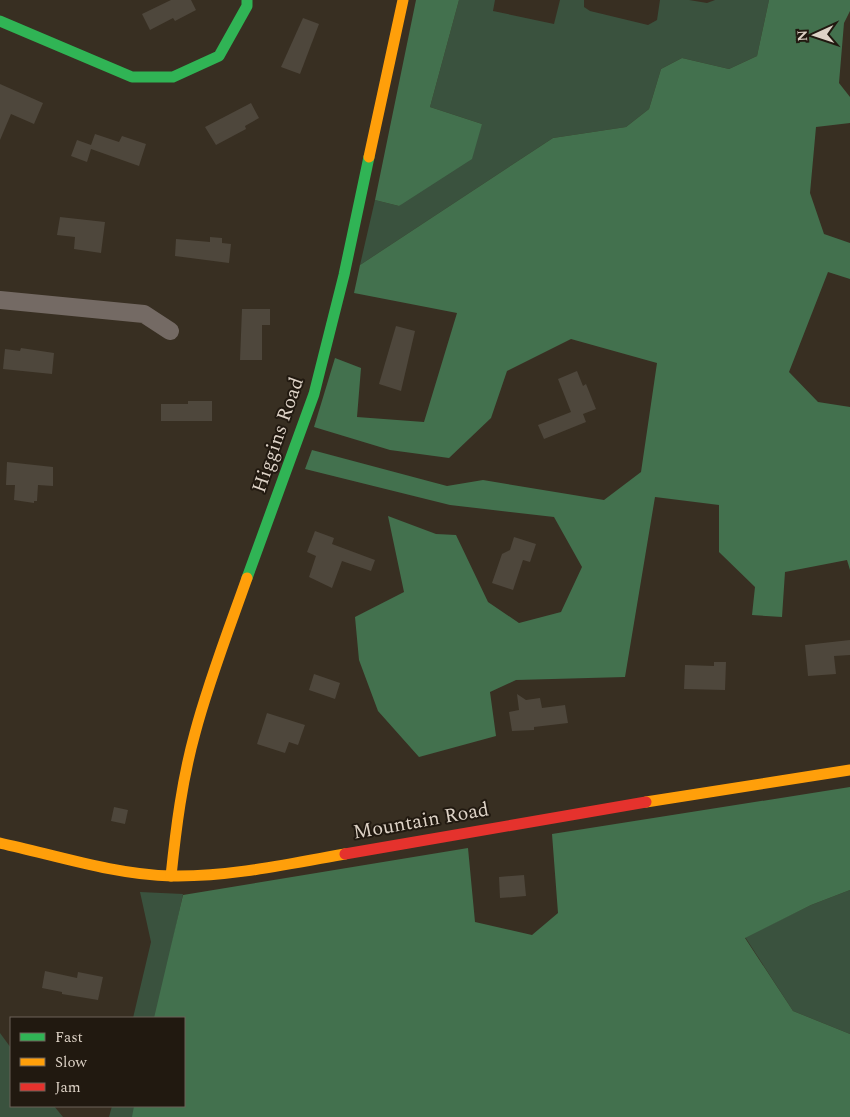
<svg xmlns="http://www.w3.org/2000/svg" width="850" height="1117" viewBox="0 0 850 1117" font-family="Spectral,serif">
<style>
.green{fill:#3a523e}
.forest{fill:#43714e}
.building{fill:#4e473c}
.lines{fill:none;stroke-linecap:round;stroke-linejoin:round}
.street{stroke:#746a64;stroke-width:18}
.fast{stroke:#30b455;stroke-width:11}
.slow{stroke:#ff9f0a;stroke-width:11}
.jam{stroke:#e5322d;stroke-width:11}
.labels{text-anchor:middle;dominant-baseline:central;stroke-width:4;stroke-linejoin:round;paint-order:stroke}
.street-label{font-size:20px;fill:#ddd2c6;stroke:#211910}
</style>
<rect width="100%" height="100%" fill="#382f22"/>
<g class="green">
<path d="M 459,0 L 495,0 L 493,11 L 554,24 L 560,0 L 584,0 L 584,7 L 590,11 L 648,25 L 657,20 L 660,0 L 689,0 L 707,3 L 715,0 L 769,0 L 757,56 L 729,69 L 682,58 L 661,69 L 649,109 L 626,127 L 553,138 L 360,265 L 375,200 L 399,206 L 482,124 L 430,107 Z"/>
<path d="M 850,890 L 850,1034 L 793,1011 L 745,937 L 811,905 Z"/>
<path d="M 140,892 L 183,894 L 156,1018 L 133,1018 L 151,942 Z"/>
<path d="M 0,1033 L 11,1048 L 11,1106 L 54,1106 L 63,1117 L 0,1117 Z"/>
<path d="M 112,1106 L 136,1106 L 134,1117 L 109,1117 Z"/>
</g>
<g class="forest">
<path d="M 416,0 L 459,0 L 430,107 L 482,124 L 472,159 L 399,206 L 375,200 Z"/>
<path d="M 769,0 L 850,0 L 850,11 L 844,23 L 839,83 L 850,97 L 850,123 L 816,127 L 810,193 L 824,234 L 850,243 L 850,279 L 828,272 L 789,372 L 818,402 L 850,407 L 850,570 L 847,560 L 785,572 L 782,617 L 752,615 L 755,587 L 719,552 L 719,505 L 655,497 L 625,677 L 516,680 L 490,692 L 496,736 L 419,757 L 378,711 L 359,660 L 355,617 L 404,592 L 388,516 L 436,534 L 456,535 L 488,602 L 519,623 L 561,612 L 582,567 L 554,517 L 450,505 L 305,469 L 312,450 L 447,486 L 483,480 L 604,500 L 641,472 L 657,363 L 571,339 L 507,371 L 491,418 L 449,458 L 390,450 L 314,427 L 335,358 L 361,368 L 357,417 L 424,422 L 457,313 L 354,293 L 360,265 L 553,138 L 626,127 L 649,109 L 661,69 L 682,58 L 729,69 L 757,56 Z"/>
<path d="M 850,787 L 850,890 L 811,905 L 745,938 L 793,1011 L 850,1034 L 850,1117 L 132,1117 L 134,1106 L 184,1106 L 184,1018 L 154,1018 L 183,895 L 468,848 L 475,922 L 532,935 L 558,913 L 552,834 Z"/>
</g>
<g class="building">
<path d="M 171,0 L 191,0 L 196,10 L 175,21 L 173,18 L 150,30 L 142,14 Z"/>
<path d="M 303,18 L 319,24 L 300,74 L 281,67 Z"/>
<path d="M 0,84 L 43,103 L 34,124 L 11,114 L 0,140 Z"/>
<path d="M 251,103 L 259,118 L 245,126 L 246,129 L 216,145 L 205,127 Z"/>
<path d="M 95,134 L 119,142 L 122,136 L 146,144 L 139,166 L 91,149 L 87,162 L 71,156 L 77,140 L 91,145 Z"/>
<path d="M 60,217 L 105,222 L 101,253 L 74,249 L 75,237 L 57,235 Z"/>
<path d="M 210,237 L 222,238 L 222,243 L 231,244 L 229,263 L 175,256 L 176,239 L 210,242 Z"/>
<path d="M 242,309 L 270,309 L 270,325 L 262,325 L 262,360 L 240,360 Z"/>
<path d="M 396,326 L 415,331 L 401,391 L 379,384 Z"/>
<path d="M 21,348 L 54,353 L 52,374 L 3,369 L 5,349 L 20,351 Z"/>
<path d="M 577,371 L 583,386 L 586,384 L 596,409 L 583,414 L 586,422 L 544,439 L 538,425 L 571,412 L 558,379 Z"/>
<path d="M 188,401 L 212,401 L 212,421 L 161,421 L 161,404 L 188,404 Z"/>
<path d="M 7,462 L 53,467 L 53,486 L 38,485 L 37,501 L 34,501 L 34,503 L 14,500 L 15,485 L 6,485 Z"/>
<path d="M 315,531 L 334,538 L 332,544 L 375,560 L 371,571 L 342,561 L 332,588 L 309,577 L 316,556 L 307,552 Z"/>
<path d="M 514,537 L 536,544 L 530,562 L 523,560 L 513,590 L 492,583 L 502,554 L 510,550 Z"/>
<path d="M 850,640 L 850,655 L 834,656 L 836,674 L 808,676 L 805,645 Z"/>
<path d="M 714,662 L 726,662 L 725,690 L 684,689 L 685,665 L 714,666 Z"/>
<path d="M 314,674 L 340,683 L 335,699 L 309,690 Z"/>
<path d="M 517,694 L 526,700 L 540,698 L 542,708 L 565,705 L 568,723 L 534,727 L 534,730 L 512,731 L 509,712 L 519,710 Z"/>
<path d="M 267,713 L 305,725 L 298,745 L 289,742 L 285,753 L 257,744 Z"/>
<path d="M 114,807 L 128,810 L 125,824 L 111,821 Z"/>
<path d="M 524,875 L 526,896 L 500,898 L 499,877 Z"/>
<path d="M 45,971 L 77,978 L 78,972 L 103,977 L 98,1000 L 62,994 L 62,992 L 42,988 Z"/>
</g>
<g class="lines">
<path class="street" d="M 0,300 L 144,314 L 170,331"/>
<g class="fast">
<path d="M 0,21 L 132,77 L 173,77 L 219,56 L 247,6 L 247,0"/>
<path d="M 247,578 L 314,394 L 344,275 L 369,157"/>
</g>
<g class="slow">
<path d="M 369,157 L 403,0"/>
<path d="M 646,802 L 850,770"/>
<path d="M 0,843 C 55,855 116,875 172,876 C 229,877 289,864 345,854"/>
<path d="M 171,876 C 176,828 182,780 195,733 C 209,680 229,629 247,578"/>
</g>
<path class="jam" d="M 345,854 L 646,802"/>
</g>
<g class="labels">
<g class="street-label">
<text transform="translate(278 435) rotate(-71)">Higgins Road</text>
<text transform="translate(421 821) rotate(-10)">Mountain Road</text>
</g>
</g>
<rect x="10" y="1017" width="175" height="90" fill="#211910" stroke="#6c6359"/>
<rect x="20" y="1033" width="25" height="8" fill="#30b455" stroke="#6c6359"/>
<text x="55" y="1042" font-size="15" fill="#ddd2c6">Fast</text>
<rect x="20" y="1058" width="25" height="8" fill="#ff9f0a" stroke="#6c6359"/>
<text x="55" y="1067" font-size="15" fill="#ddd2c6">Slow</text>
<rect x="20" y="1083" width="25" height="8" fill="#e5322d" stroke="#6c6359"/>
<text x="55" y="1092" font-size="15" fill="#ddd2c6">Jam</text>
<g transform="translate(815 35) rotate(267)" stroke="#211910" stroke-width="4" paint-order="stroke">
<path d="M0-4L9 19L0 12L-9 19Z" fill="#ddd2c6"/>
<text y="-8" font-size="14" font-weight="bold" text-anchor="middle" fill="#ddd2c6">N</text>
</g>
</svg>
